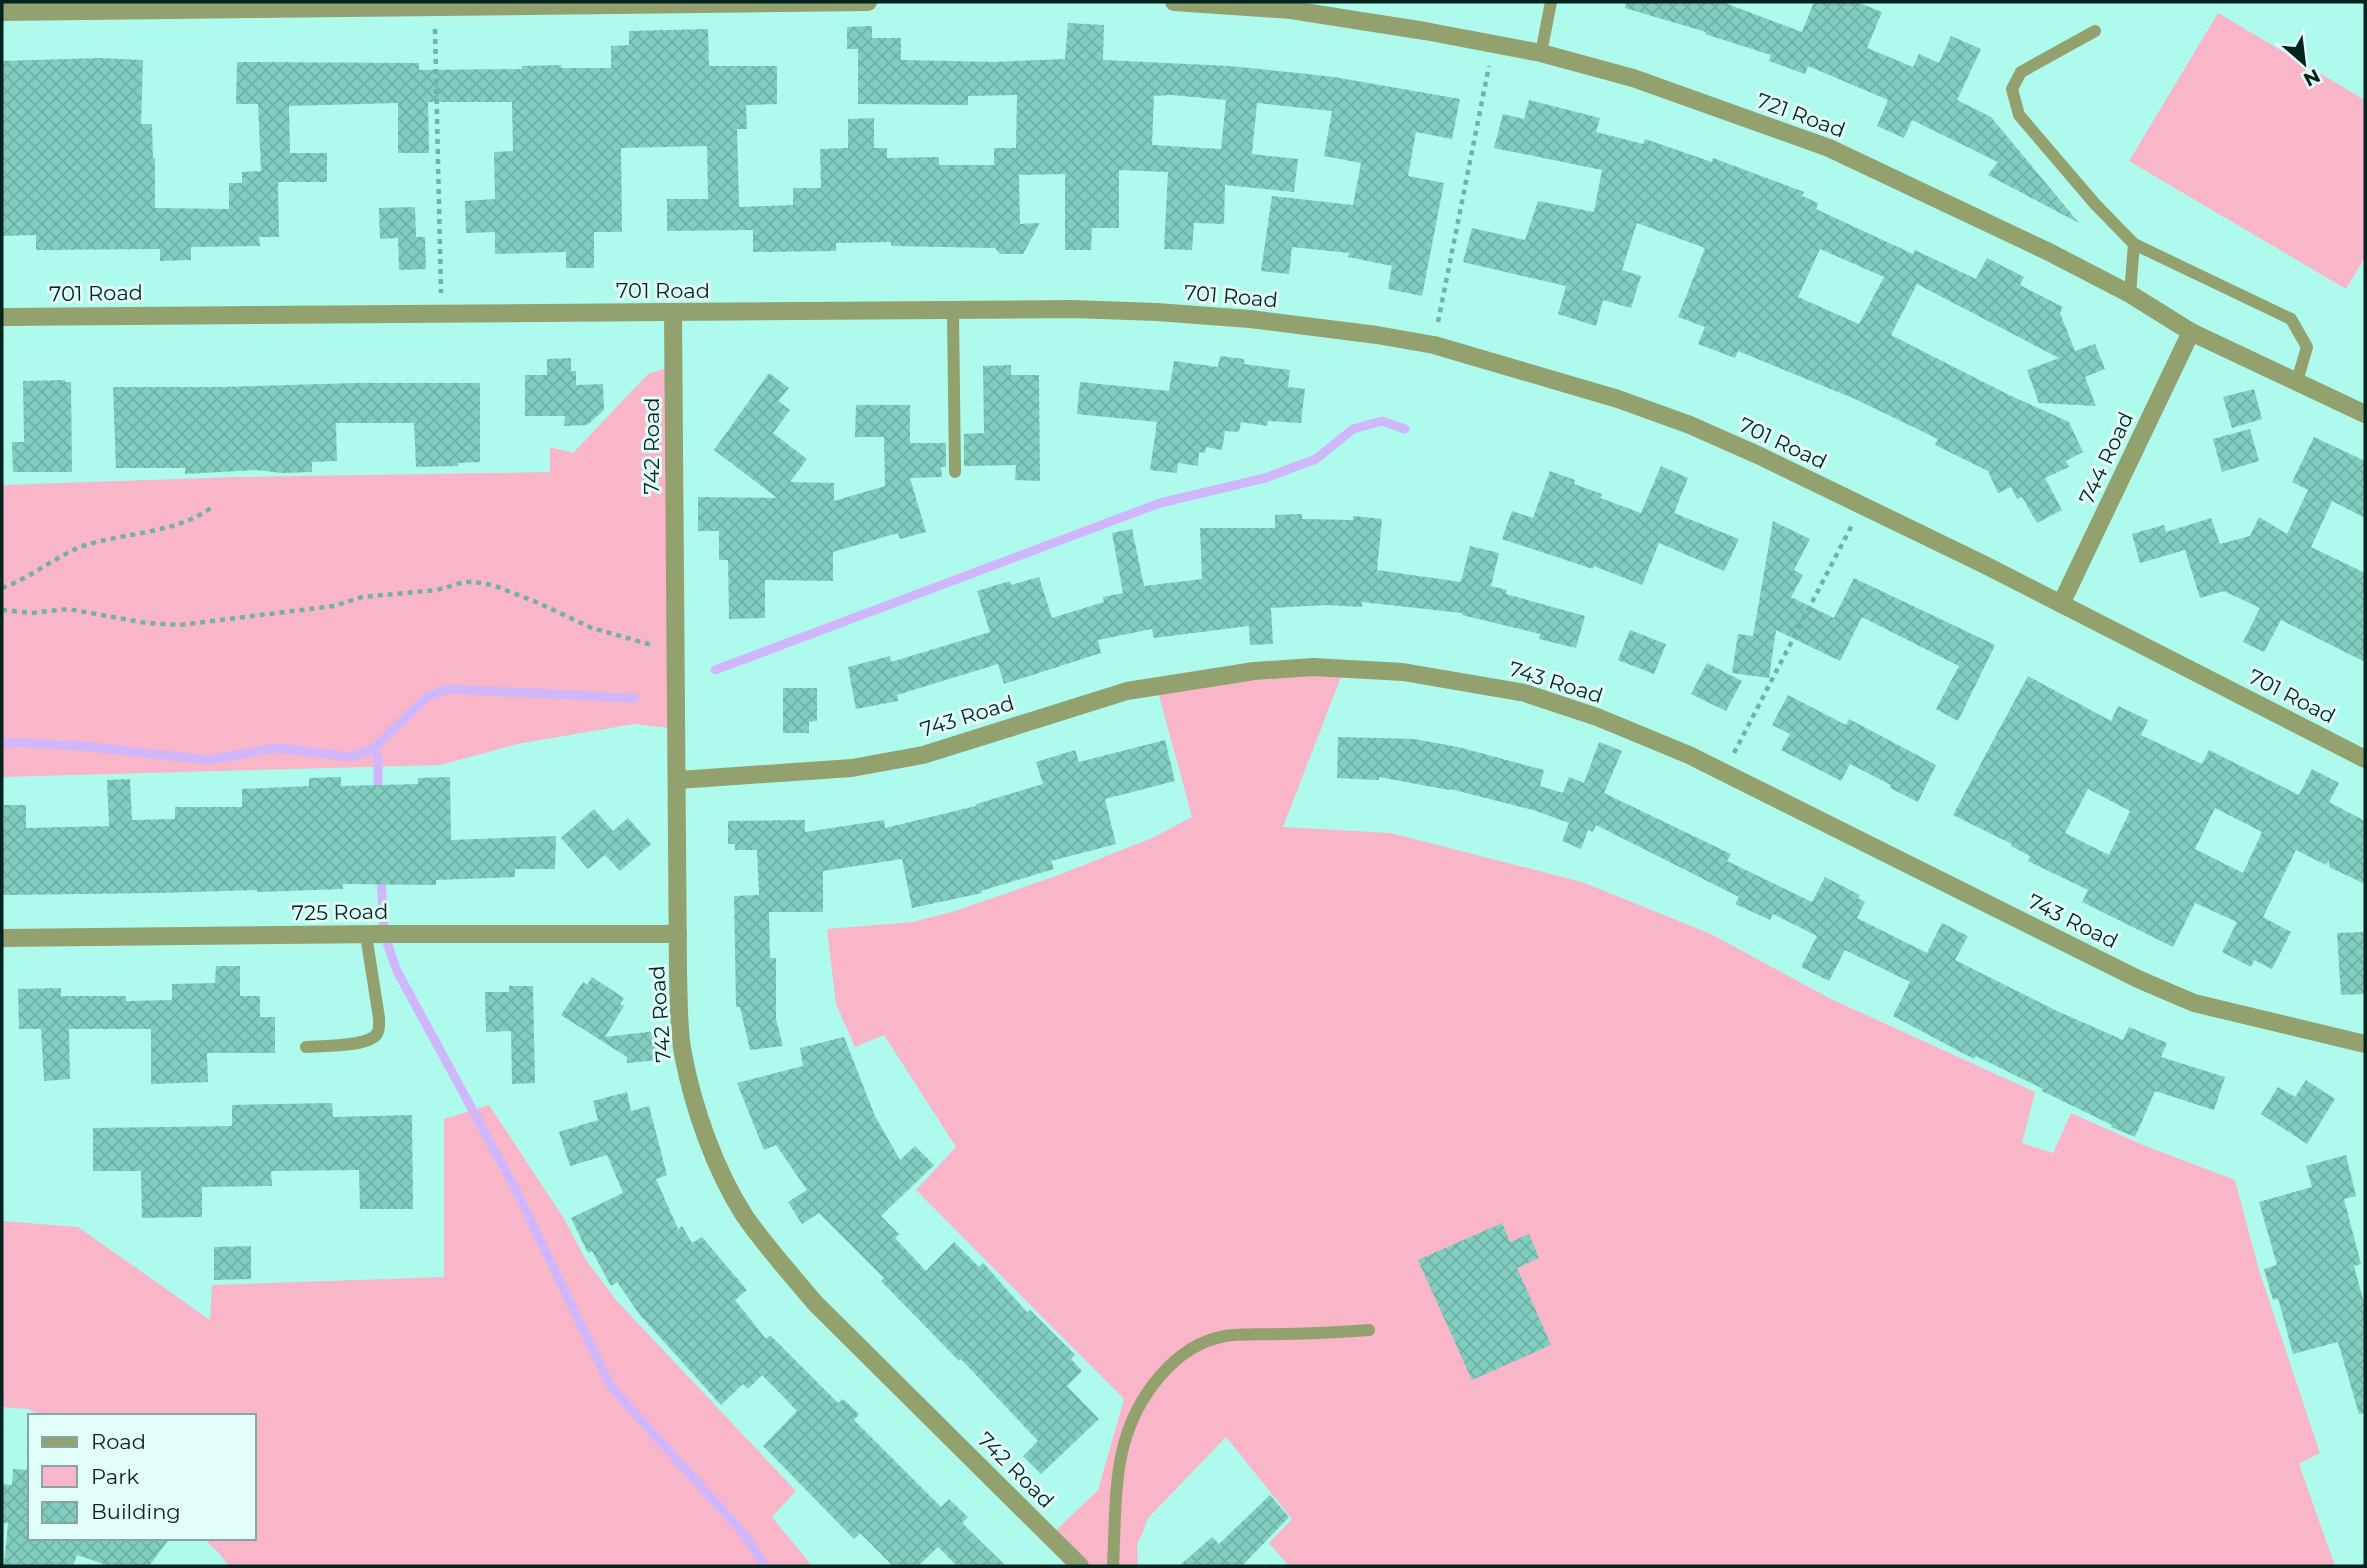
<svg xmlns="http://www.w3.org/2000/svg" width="2367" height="1568" viewBox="0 0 2367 1568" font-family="Montserrat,sans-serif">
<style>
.green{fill:#f9b6c8}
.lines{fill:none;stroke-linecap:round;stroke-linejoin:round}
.stream{stroke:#d0b7fb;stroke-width:9}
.building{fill:url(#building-cross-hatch);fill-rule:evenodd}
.path{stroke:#73b1a6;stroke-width:4.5;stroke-dasharray:5 5;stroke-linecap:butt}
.lane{stroke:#93a16f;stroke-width:12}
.street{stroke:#93a16f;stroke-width:18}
.labels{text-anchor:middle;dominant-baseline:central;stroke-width:6;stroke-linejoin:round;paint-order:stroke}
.street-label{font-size:21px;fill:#02231e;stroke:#e1fef8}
</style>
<defs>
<pattern id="building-cross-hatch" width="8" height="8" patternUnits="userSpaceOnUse" patternTransform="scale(1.75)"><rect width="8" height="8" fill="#81cec0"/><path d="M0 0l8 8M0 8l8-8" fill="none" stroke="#6eb1a5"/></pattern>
</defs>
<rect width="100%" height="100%" fill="#aefbed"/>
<g class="green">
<path d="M 2218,13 L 2365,100 L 2365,257 L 2346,289 L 2129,161 Z"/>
<path d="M 673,366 L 679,729 L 634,724 L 517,744 L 441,765 L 2,777 L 2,485 L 236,477 L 550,472 L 550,447 L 573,453 L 648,374 Z"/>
<path d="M 1343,672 L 1283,827 L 1391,833 L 1582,882 L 1711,934 L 1831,999 L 2035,1092 L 2022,1143 L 2053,1153 L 2071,1113 L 2143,1145 L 2235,1180 L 2259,1270 L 2320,1453 L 2299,1464 L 2335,1566 L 1289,1566 L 1269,1543 L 1292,1519 L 1226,1437 L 1149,1517 L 1137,1545 L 1138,1566 L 1081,1566 L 1051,1535 L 1098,1490 L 1124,1399 L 916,1190 L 956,1147 L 884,1035 L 855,1047 L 836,1004 L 827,929 L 913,922 L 955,911 L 1056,876 L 1152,838 L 1192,817 L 1157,688 Z"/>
<path d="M 489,1105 L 563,1217 L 586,1260 L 616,1300 L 796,1491 L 772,1517 L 812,1566 L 229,1566 L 219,1553 L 203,1538 L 254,1538 L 254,1416 L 43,1416 L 28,1409 L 2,1407 L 2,1221 L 78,1227 L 210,1320 L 212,1285 L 444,1277 L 444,1119 Z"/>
</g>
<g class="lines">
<g class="stream">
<path d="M 715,670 L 1160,503 L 1265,478 L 1316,459 L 1353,429 L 1382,421 L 1405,429"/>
<path d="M 2,742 L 82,746 L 208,760 L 277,748 L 352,757 L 375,747 L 427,697 L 447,689 L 634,698"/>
<path d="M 375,747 L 378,759 L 378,794"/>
<path d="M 381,875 L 384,934 L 397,971 L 515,1188 L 611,1387 L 745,1535 L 765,1566"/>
</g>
</g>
<g class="building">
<path d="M 1626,2 L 1722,2 L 1802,32 L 1814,2 L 1857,2 L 1882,12 L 1867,48 L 1913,67 L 1919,54 L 1939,63 L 1951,36 L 1981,49 L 1957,100 L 1991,117 L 2079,223 L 1988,175 L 1998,162 L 1912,120 L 1904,138 L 1877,126 L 1888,100 L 1808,66 L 1805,74 L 1769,61 L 1771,55 L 1705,34 L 1706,32 L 1625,8 Z"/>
<path d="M 1068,23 L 1104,25 L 1103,60 L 1229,66 L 1298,73 L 1334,77 L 1460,99 L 1452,139 L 1416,132 L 1408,176 L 1444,183 L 1422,296 L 1388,289 L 1392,266 L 1348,257 L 1349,253 L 1292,247 L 1289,274 L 1261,271 L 1272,196 L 1353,205 L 1361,163 L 1324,156 L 1332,111 L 1257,103 L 1252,154 L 1298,159 L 1294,192 L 1225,185 L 1224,224 L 1194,223 L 1192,250 L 1164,249 L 1168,172 L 1119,170 L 1119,228 L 1092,228 L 1091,250 L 1065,250 L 1065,174 L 1019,175 L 1020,224 L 1040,223 L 1023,254 L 1000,254 L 995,248 L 891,246 L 891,242 L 836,243 L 836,251 L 753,252 L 753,230 L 667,231 L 667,199 L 708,199 L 707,146 L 621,148 L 622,232 L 594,232 L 594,268 L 566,268 L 566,252 L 495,254 L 495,232 L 466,233 L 465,201 L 495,199 L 494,152 L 513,151 L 512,102 L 428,102 L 429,153 L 398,153 L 398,103 L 289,106 L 290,153 L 327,153 L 327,182 L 278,182 L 279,237 L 259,237 L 260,246 L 191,247 L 191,260 L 160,261 L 160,249 L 36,250 L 36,235 L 2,236 L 2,61 L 100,58 L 143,60 L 141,124 L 152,124 L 153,158 L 155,158 L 155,208 L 229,209 L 229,183 L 242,183 L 242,172 L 261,171 L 258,104 L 236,104 L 237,62 L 419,63 L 419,70 L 522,69 L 522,66 L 561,65 L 561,68 L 611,68 L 611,46 L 629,45 L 629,31 L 708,29 L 709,66 L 777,66 L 777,104 L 746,105 L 747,129 L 737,129 L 739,207 L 793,205 L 793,188 L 821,188 L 820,149 L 848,148 L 848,119 L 874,118 L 874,148 L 887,148 L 887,158 L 939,157 L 939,165 L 994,165 L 994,148 L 1016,148 L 1017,95 L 968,96 L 968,105 L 858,104 L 858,49 L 847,49 L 847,27 L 872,26 L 872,38 L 901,38 L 901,60 L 995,62 L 1065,59 ZM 1172,95 L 1226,100 L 1221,149 L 1152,145 L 1154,96 Z"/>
<path d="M 1529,100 L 1600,118 L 1596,132 L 1643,144 L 1645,139 L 1712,162 L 1713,158 L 1804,192 L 1802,196 L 1818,203 L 1816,209 L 1913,254 L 1915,250 L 1976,279 L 1987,258 L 2024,277 L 2020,285 L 2063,307 L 2060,313 L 2075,351 L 2095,344 L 2105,369 L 2085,377 L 2096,406 L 2039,403 L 2027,370 L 2059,358 L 1917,284 L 1891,335 L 2009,395 L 2069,422 L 2083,452 L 2066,461 L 2069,467 L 2045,478 L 2062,510 L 2037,523 L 2022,497 L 2017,499 L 2011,487 L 1998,493 L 1988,471 L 1935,445 L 1938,439 L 1855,399 L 1738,351 L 1735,358 L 1698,344 L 1705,327 L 1678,317 L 1705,248 L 1637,223 L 1622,270 L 1641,276 L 1631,308 L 1603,300 L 1596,326 L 1558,314 L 1566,286 L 1463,262 L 1472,228 L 1525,240 L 1538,201 L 1594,212 L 1602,170 L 1494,148 L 1503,114 L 1524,119 ZM 1820,249 L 1884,277 L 1859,324 L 1798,297 Z"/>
<path d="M 415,207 L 416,237 L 425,237 L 426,269 L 399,270 L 398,238 L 380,239 L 379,208 Z"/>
<path d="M 1220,356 L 1244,359 L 1244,364 L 1290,370 L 1288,387 L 1305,389 L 1301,423 L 1268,421 L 1267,426 L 1241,422 L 1239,432 L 1225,431 L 1222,450 L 1206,447 L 1205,453 L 1199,452 L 1198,466 L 1178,463 L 1177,473 L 1150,470 L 1157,422 L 1077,414 L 1080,382 L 1169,391 L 1174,361 L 1218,367 Z"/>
<path d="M 571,358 L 571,371 L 576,371 L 576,385 L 603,384 L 604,410 L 587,425 L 564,426 L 565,416 L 525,416 L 525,375 L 547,375 L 547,359 Z"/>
<path d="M 1011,365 L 1011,375 L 1039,375 L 1040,481 L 1015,480 L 1016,465 L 964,466 L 964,434 L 984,433 L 983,366 Z"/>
<path d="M 769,373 L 789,388 L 778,401 L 790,410 L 773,433 L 807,459 L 790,482 L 834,483 L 834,501 L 885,486 L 884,437 L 855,437 L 856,405 L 910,405 L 910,443 L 946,443 L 946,467 L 941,467 L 942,477 L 910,478 L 926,532 L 900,539 L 898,533 L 833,552 L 833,581 L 765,580 L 765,618 L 729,619 L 728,560 L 719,560 L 719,531 L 698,531 L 698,497 L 777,498 L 714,450 Z"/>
<path d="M 65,380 L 65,382 L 71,382 L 72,472 L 13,472 L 12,442 L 24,442 L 23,381 Z"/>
<path d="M 357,383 L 480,383 L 480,462 L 458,463 L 458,466 L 416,467 L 414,423 L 336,423 L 337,461 L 312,462 L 312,472 L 282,473 L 256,470 L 185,474 L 185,468 L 116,468 L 113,387 L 223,387 Z"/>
<path d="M 2254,389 L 2262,419 L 2232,428 L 2223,397 Z"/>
<path d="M 2250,429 L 2259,461 L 2222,472 L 2213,439 Z"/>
<path d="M 2314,437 L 2365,461 L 2365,518 L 2332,501 L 2311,547 L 2365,573 L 2365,662 L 2281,620 L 2264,652 L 2243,642 L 2260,608 L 2224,591 L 2200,598 L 2185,550 L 2140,563 L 2132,534 L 2164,525 L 2166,532 L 2211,518 L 2220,544 L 2250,536 L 2259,517 L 2287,534 L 2308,490 L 2292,482 Z"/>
<path d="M 1661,466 L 1688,478 L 1674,513 L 1739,539 L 1724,571 L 1659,543 L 1642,585 L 1594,566 L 1593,569 L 1502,539 L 1512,511 L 1533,518 L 1550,471 L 1575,480 L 1574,484 L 1602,494 L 1600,498 L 1641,513 Z"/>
<path d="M 1302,514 L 1302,519 L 1353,520 L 1353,516 L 1382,519 L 1377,570 L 1461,582 L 1470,546 L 1499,553 L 1491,586 L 1507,590 L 1506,594 L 1585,616 L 1576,648 L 1539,639 L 1540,634 L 1462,615 L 1462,613 L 1362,602 L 1362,607 L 1327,605 L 1271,608 L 1273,644 L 1250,645 L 1249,626 L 1154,638 L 1152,629 L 1098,640 L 1101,653 L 1004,684 L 998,664 L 897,695 L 898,701 L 856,709 L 848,667 L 890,656 L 891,662 L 990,632 L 977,591 L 1010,581 L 1011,585 L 1039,577 L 1052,618 L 1104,602 L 1103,597 L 1123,593 L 1112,533 L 1132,529 L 1144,586 L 1202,579 L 1200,528 L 1275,528 L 1275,515 Z"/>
<path d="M 1773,521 L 1810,539 L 1794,570 L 1803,575 L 1791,597 L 1834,618 L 1854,578 L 1995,645 L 1958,721 L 1936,709 L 1959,666 L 1862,617 L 1840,661 L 1776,630 L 1769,678 L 1732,673 L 1738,634 L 1753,636 Z"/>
<path d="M 1630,630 L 1666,644 L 1654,674 L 1618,660 Z"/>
<path d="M 1707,663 L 1742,681 L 1726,711 L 1691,694 Z"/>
<path d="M 2028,676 L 2111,721 L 2118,706 L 2148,720 L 2141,735 L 2202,764 L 2209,750 L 2299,795 L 2312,769 L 2339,783 L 2329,802 L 2365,821 L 2365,884 L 2329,867 L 2329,860 L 2326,865 L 2296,850 L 2263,917 L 2291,932 L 2272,969 L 2254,960 L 2251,967 L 2222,952 L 2237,922 L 2195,903 L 2173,947 L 2082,902 L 2088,890 L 2028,861 L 2030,856 L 2011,846 L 2012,844 L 1953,815 ZM 2088,789 L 2130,811 L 2109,855 L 2065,833 ZM 2215,808 L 2262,832 L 2243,873 L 2195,849 Z"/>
<path d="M 783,688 L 817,688 L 817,721 L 809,722 L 809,733 L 783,733 Z"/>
<path d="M 1788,695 L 1846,725 L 1849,719 L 1936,765 L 1918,802 L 1890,788 L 1891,785 L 1850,764 L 1841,781 L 1781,750 L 1790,734 L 1772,725 Z"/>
<path d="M 1338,737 L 1414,739 L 1458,747 L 1544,770 L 1540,786 L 1563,793 L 1569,777 L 1584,783 L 1599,742 L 1622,751 L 1604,793 L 1731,854 L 1727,861 L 1812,902 L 1825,877 L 1860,895 L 1858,898 L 1865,902 L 1857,918 L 1927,953 L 1942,923 L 1968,936 L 1955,960 L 2057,1011 L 2123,1040 L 2129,1027 L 2167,1043 L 2161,1057 L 2225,1077 L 2214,1110 L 2155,1091 L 2135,1137 L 2111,1127 L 2112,1125 L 2042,1091 L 2043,1089 L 1976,1056 L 1974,1059 L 1893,1016 L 1910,982 L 1845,950 L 1829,981 L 1801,967 L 1817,936 L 1773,914 L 1770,920 L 1735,904 L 1739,897 L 1596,825 L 1593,832 L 1588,830 L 1581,849 L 1562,841 L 1569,823 L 1533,810 L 1450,789 L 1449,790 L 1379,777 L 1379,780 L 1337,778 Z"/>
<path d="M 1165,740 L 1175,781 L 1105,799 L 1116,844 L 1051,861 L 1054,869 L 981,891 L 982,893 L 912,908 L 902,859 L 823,871 L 823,912 L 769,912 L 770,958 L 776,958 L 776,1019 L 783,1046 L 750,1050 L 740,1007 L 736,1007 L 734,896 L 759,895 L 757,850 L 735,850 L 735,844 L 728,844 L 728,821 L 805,820 L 805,832 L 884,820 L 885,828 L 976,806 L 976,804 L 1043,784 L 1036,762 L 1075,750 L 1079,762 Z"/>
<path d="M 341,777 L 341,786 L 418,784 L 418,778 L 450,777 L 451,840 L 556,836 L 555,869 L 515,869 L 515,877 L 436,880 L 436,885 L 343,884 L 343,889 L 257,892 L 257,890 L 160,893 L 2,895 L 4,805 L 26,805 L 26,828 L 109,826 L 107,780 L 130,779 L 132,820 L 175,819 L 175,807 L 242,807 L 242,789 L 309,786 L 309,778 Z"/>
<path d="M 594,809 L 613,831 L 628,818 L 651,844 L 620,871 L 605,855 L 588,869 L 561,838 Z"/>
<path d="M 2365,932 L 2365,994 L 2341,995 L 2337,933 Z"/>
<path d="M 216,966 L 240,966 L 240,996 L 260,996 L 260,1017 L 275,1017 L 275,1053 L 207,1053 L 208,1082 L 151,1084 L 151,1029 L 69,1029 L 70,1079 L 44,1081 L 41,1029 L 19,1029 L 18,989 L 61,988 L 61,996 L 126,996 L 126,1001 L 172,1000 L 172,984 L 215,983 Z"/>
<path d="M 592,977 L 624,998 L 620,1004 L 624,1006 L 605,1037 L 656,1031 L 659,1060 L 627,1063 L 627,1057 L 561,1015 L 583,982 L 587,985 Z"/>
<path d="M 509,986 L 533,986 L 535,1083 L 512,1084 L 511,1031 L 486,1032 L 485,992 L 509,992 Z"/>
<path d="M 844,1037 L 875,1116 L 900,1160 L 915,1146 L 934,1165 L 881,1216 L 899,1234 L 895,1238 L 926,1271 L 954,1242 L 979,1267 L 983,1263 L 1027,1312 L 1030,1310 L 1075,1355 L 1071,1359 L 1082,1371 L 1067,1386 L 1099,1419 L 1041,1474 L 1023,1456 L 1038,1441 L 961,1359 L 959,1361 L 881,1281 L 884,1278 L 819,1213 L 802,1224 L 788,1202 L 807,1190 L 776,1145 L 764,1150 L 737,1083 L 803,1066 L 800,1048 Z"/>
<path d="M 2306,1080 L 2335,1099 L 2307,1144 L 2261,1114 L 2278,1087 L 2295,1097 Z"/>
<path d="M 627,1092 L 631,1111 L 649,1106 L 667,1175 L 656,1179 L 678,1229 L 682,1226 L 692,1243 L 702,1237 L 747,1290 L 735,1300 L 766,1339 L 770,1335 L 838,1403 L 843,1399 L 859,1414 L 854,1420 L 941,1507 L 949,1499 L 968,1517 L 962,1523 L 1006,1566 L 957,1566 L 938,1547 L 918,1566 L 893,1566 L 860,1533 L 854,1539 L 763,1446 L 797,1411 L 762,1375 L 748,1389 L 743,1384 L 721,1405 L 640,1315 L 617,1282 L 611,1286 L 592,1251 L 588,1253 L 571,1218 L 623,1193 L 607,1155 L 570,1166 L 559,1132 L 598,1120 L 593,1101 Z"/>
<path d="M 332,1103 L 333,1117 L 412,1115 L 413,1209 L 360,1209 L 359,1170 L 271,1171 L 272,1186 L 202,1187 L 202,1217 L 142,1218 L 141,1171 L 93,1171 L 93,1128 L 232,1126 L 232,1105 Z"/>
<path d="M 2346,1155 L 2356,1196 L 2344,1199 L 2361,1264 L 2354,1266 L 2365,1307 L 2365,1413 L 2359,1414 L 2338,1342 L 2293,1354 L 2278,1298 L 2273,1300 L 2264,1269 L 2277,1265 L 2259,1202 L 2312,1187 L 2306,1166 Z"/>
<path d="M 1502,1223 L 1510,1242 L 1529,1234 L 1539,1258 L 1517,1268 L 1551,1345 L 1472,1380 L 1418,1260 Z"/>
<path d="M 251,1246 L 251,1279 L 214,1280 L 214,1247 Z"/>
<path d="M 13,1469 L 30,1470 L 30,1538 L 170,1538 L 149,1566 L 110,1566 L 77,1555 L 73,1566 L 4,1566 L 8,1523 L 2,1523 L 2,1484 L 12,1485 Z"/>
<path d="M 1270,1495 L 1289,1517 L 1242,1566 L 1179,1566 L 1212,1537 L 1219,1544 Z"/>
</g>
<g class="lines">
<g class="path">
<path d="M 435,29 L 441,293"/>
<path d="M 1438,322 L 1489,66"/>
<path d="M 2,588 C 31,578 54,557 83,546 C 125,532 176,534 212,507"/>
<path d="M 2,610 L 31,613 L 68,609 L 147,623 L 180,625 L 334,606 L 362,597 L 437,590 L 464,582 L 475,582 L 492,585 L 534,601 L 592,628 L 652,645"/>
<path d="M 1734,753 L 1852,525"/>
</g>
<g class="lane">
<path d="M 2095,31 L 2021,72 L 2012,89 L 2019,115 L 2095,204 L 2134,244 L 2130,294"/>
<path d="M 1541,53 L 1551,2"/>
<path d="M 2134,244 L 2291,319 L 2307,347 L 2297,381"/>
<path d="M 953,312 L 955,472"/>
<path d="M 306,1047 C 322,1046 367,1047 377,1034 C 380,1029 379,1024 379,1018 L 366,935"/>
<path d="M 1113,1566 C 1115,1529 1114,1480 1124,1444 C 1137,1397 1174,1345 1225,1336 C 1242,1333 1261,1335 1279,1334 C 1309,1334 1339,1332 1369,1330"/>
</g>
<g class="street">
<path d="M 1174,2 L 1291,10 L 1425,31 L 1541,53 L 1633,78 L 1829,148 L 2049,252 L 2130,294 L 2191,332 L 2365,414"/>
<path d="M 2,12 L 868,2"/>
<path d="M 673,312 L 678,974 C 679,1000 678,1028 683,1054 C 693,1107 715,1170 744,1215 C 765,1246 791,1274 815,1303 L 1080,1566"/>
<path d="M 2,317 L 1072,309 L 1157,312 L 1250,319 L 1377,335 L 1434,345 L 1618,399 L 1690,425 L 1760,456 L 1985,565 L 2365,759"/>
<path d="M 2061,604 L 2191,332"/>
<path d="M 678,780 L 852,768 L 923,755 L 1127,691 L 1254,671 L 1313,667 L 1403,672 L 1525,693 L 1597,717 L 1689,755 L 2138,979 L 2194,1003 L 2365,1044"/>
<path d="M 2,938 L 384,934 L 678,934"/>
</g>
</g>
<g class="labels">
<g class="street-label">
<text transform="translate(1801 115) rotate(20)">721 Road</text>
<text x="663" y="290">701 Road</text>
<text transform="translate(96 293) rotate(-1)">701 Road</text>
<text transform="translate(1231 296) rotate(5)">701 Road</text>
<text transform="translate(1783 443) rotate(25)">701 Road</text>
<text transform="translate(651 446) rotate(-90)">742 Road</text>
<text transform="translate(2106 458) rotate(-65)">744 Road</text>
<text transform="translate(1556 682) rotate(17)">743 Road</text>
<text transform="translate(2292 696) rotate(27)">701 Road</text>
<text transform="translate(967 716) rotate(-17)">743 Road</text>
<text transform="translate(340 912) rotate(-1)">725 Road</text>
<text transform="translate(2073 921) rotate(26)">743 Road</text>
<text transform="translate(660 1014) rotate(-94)">742 Road</text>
<text transform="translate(1016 1470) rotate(45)">742 Road</text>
</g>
</g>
<rect width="2367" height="1568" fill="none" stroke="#02231e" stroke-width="7"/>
<rect x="28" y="1414" width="228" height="126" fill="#e1fef8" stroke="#88a6a1" stroke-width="2"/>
<rect x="42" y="1437" width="35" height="10" fill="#93a16f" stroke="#88a6a1" stroke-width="2"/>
<text x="91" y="1449" font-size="21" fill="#02231e">Road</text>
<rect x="42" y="1466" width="35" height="21" fill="#f9b6c8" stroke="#88a6a1" stroke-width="2"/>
<text x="91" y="1484" font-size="21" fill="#02231e">Park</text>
<rect x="42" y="1502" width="35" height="21" fill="url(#building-cross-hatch)" stroke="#88a6a1" stroke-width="2"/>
<text x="91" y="1519" font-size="21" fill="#02231e">Building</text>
<g transform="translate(2304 63) rotate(152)" stroke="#e1fef8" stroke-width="5" paint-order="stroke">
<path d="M0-5L12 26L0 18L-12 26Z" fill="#02231e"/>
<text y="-10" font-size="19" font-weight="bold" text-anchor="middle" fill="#02231e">N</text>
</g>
</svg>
